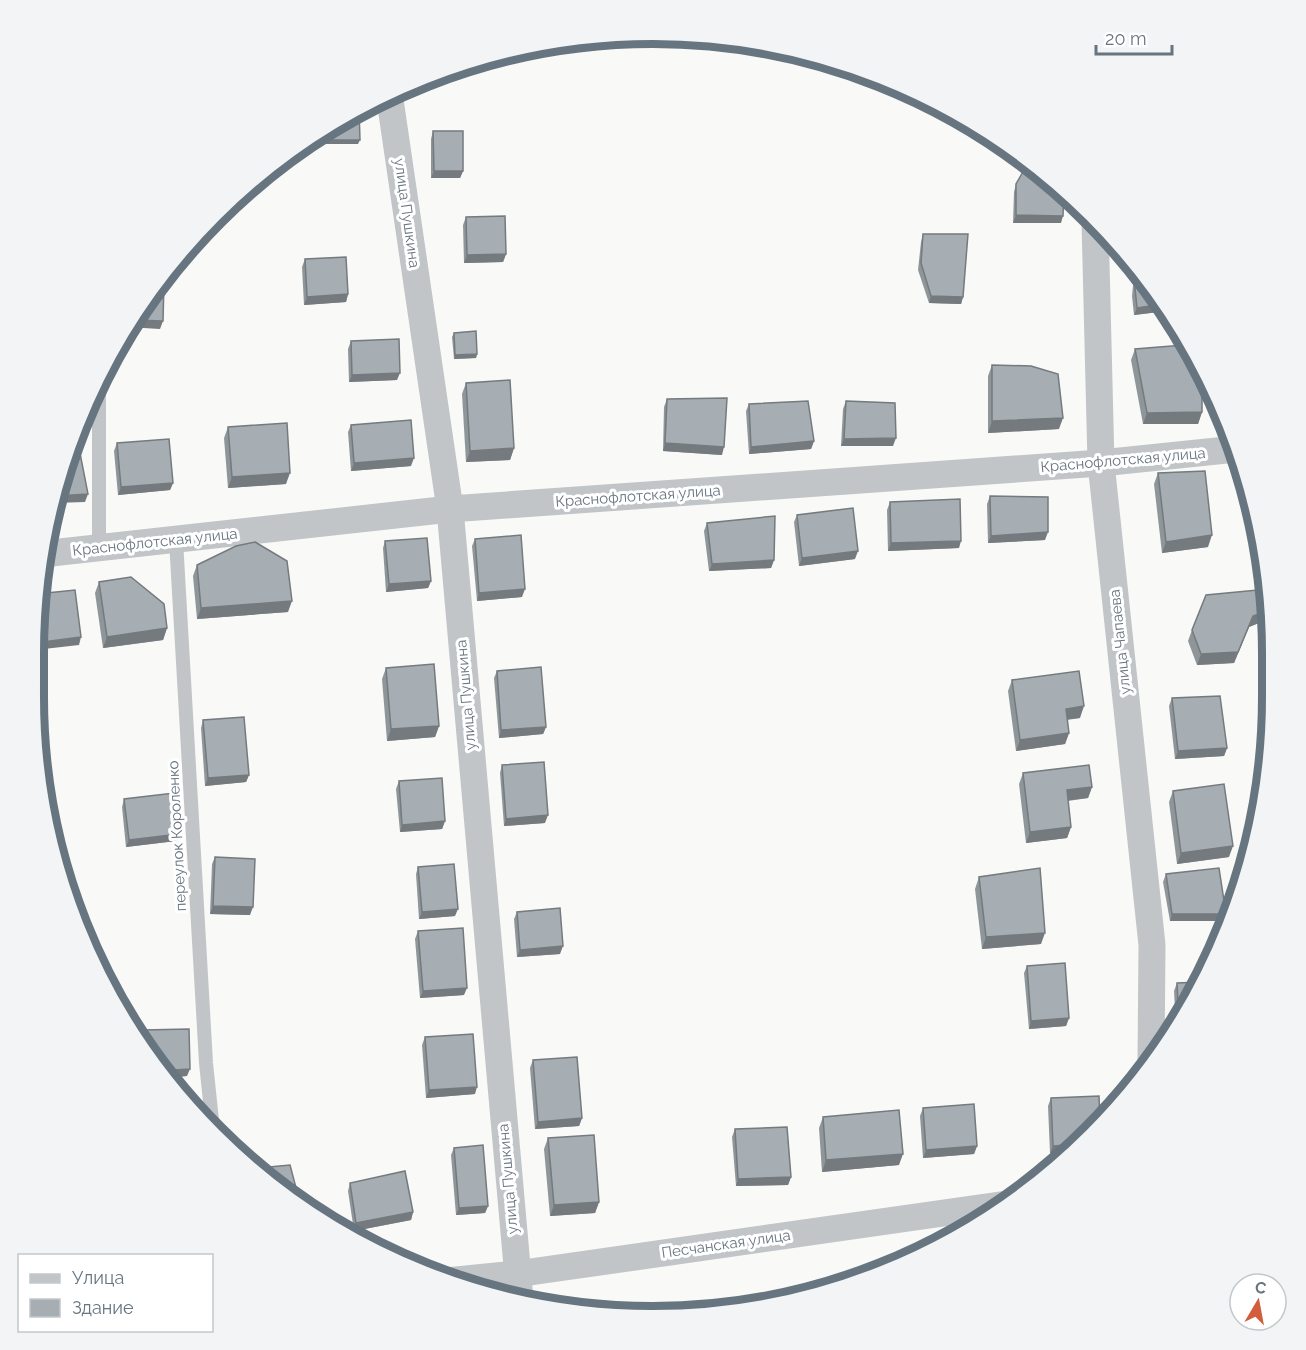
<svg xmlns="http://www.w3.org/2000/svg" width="1306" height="1350" viewBox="0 0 1306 1350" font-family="Raleway,sans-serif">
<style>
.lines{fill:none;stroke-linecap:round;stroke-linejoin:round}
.service{stroke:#c1c5c8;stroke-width:14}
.minor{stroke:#c1c5c8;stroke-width:27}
.wall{fill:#8f969a}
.shaded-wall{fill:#747a7d}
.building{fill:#a6aeb3;stroke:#747a7d;stroke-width:1.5}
.labels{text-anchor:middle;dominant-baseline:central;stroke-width:6;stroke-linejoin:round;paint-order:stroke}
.street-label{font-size:15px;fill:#66757f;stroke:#fff}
.rim{fill:none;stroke:#66757f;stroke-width:8}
</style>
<rect width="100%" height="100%" fill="#f9f9f7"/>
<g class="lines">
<g class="service">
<path d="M 99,380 L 99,549"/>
<path d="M 176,540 L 206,1063 L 213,1130"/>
</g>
<g class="minor">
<path d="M 389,93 L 450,509 L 520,1300"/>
<path d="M 1095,222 L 1101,463 L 1152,945 L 1151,1061"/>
<path d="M 42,554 L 450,509 L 1101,463 L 1236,449"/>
<path d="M 446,1281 L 516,1274 L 1007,1204"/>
</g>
</g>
<g class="wall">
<path d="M 433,131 L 463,171 L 460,178 L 431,178 L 431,139 Z"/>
<path d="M 1016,184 L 1061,223 L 1013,223 L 1014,192 Z"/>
<path d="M 466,217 L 506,254 L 503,262 L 464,263 L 463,225 Z"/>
<path d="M 923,234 L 963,297 L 961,304 L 929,303 L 918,270 L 921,242 Z"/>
<path d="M 305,259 L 348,294 L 346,302 L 304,305 L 302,267 Z"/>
<path d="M 1135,265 L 1145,275 L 1167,311 L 1134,315 L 1132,296 Z"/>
<path d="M 454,333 L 477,354 L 476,358 L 454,359 L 452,337 Z"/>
<path d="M 351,341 L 397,380 L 349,382 L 348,349 Z"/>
<path d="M 1135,349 L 1202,412 L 1198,424 L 1143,424 L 1131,360 Z"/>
<path d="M 992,365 L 1059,429 L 988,433 L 988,376 Z"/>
<path d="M 466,383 L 514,448 L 510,460 L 466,462 L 462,394 Z"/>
<path d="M 667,399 L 722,455 L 663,451 L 664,407 Z"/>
<path d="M 846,401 L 893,446 L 841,446 L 843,409 Z"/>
<path d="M 749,404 L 814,441 L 811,449 L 749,454 L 746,411 Z"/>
<path d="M 351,425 L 411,466 L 351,471 L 348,432 Z"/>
<path d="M 228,427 L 286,484 L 228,488 L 224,438 Z"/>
<path d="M 117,443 L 173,483 L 170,490 L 118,495 L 114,451 Z"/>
<path d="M 1158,473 L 1208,547 L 1162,553 L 1154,484 Z"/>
<path d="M 990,496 L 1045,540 L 988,543 L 987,504 Z"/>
<path d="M 890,502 L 959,548 L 888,551 L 887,510 Z"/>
<path d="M 797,515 L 855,559 L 799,566 L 794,522 Z"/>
<path d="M 707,523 L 774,560 L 771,568 L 709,571 L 704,531 Z"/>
<path d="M 475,539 L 522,597 L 477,601 L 472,546 Z"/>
<path d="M 385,541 L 431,581 L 428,588 L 386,592 L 383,548 Z"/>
<path d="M 197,565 L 288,612 L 197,619 L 193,576 Z"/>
<path d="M 99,582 L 167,628 L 163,640 L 103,648 L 95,593 Z"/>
<path d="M 1272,612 L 1271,618 L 1249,627 L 1234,663 L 1197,665 L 1188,641 L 1192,630 Z"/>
<path d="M 386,668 L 439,726 L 435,737 L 387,741 L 382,679 Z"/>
<path d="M 497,671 L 546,727 L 543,734 L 499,738 L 494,678 Z"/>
<path d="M 1012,680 L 1080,718 L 1067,720 L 1069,733 L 1065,744 L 1016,751 L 1008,691 Z"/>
<path d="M 1172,698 L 1227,748 L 1224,756 L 1175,759 L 1169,706 Z"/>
<path d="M 203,720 L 249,775 L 246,782 L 205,786 L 201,728 Z"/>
<path d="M 502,765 L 545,823 L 504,826 L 500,773 Z"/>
<path d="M 1023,773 L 1092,787 L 1088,798 L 1068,801 L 1071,827 L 1067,838 L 1026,843 L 1019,784 Z"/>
<path d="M 399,781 L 445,821 L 442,829 L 400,832 L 396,789 Z"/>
<path d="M 1173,791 L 1229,857 L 1177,864 L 1169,802 Z"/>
<path d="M 124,799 L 179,834 L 176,841 L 126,847 L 122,807 Z"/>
<path d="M 215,857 L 250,915 L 210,914 L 212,864 Z"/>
<path d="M 418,867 L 455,916 L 419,919 L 416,874 Z"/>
<path d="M 1166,874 L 1226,914 L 1223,921 L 1170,921 L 1163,882 Z"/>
<path d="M 979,877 L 1041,944 L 982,949 L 975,889 Z"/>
<path d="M 517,912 L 560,954 L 517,957 L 514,919 Z"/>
<path d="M 418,931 L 464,995 L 420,998 L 415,939 Z"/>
<path d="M 1027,966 L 1069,1018 L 1066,1026 L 1029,1029 L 1024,973 Z"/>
<path d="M 1177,983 L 1190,1007 L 1176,1027 L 1174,991 Z"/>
<path d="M 143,1030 L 187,1076 L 164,1078 L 161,1074 L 140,1038 Z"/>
<path d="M 425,1037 L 475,1094 L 426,1098 L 422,1045 Z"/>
<path d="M 533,1060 L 582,1118 L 579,1126 L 535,1129 L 530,1068 Z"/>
<path d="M 1051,1098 L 1100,1124 L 1050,1153 L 1048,1106 Z"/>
<path d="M 923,1108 L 977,1146 L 974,1154 L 923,1158 L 920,1116 Z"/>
<path d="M 823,1117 L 899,1165 L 822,1172 L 819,1128 Z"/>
<path d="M 735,1129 L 791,1177 L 788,1185 L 736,1186 L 732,1137 Z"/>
<path d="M 548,1138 L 599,1202 L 595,1213 L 550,1216 L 544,1149 Z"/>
<path d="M 454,1148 L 488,1206 L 485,1213 L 456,1215 L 451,1155 Z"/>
<path d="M 350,1183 L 413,1212 L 411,1220 L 354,1231 L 348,1191 Z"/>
</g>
<g class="shaded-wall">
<path d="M 309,140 L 360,140 L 358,144 L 307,144 L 308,141 Z"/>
<path d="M 434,171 L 463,171 L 460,178 L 431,178 Z"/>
<path d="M 1016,215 L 1063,216 L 1061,223 L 1013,223 Z"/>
<path d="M 506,254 L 503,262 L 464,263 L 467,255 Z"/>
<path d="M 348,294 L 346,302 L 304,305 L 307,297 Z"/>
<path d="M 931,296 L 963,297 L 961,304 L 929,303 Z"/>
<path d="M 1163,304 L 1167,311 L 1134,315 L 1137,308 Z"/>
<path d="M 133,320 L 163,321 L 160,329 L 127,327 Z"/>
<path d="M 477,354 L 476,358 L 454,359 L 455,355 Z"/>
<path d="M 400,373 L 397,380 L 349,382 L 352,375 Z"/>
<path d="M 1202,412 L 1198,424 L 1143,424 L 1147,413 Z"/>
<path d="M 1063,418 L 1059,429 L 988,433 L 992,421 Z"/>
<path d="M 896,438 L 893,446 L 841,446 L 844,439 Z"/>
<path d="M 814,441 L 811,449 L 749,454 L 751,447 Z"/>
<path d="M 665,443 L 724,447 L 722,455 L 663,451 Z"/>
<path d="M 514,448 L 510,460 L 466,462 L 470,451 Z"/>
<path d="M 414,458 L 411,466 L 351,471 L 354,463 Z"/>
<path d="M 290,473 L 286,484 L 228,488 L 232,477 Z"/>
<path d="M 173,483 L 170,490 L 118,495 L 121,487 Z"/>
<path d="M 88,494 L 85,502 L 54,503 L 56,496 Z"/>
<path d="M 1048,532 L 1045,540 L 988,543 L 991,536 Z"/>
<path d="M 1212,535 L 1208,547 L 1162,553 L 1166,542 Z"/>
<path d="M 961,541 L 959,548 L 888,551 L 891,543 Z"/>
<path d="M 858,551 L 855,559 L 799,566 L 802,558 Z"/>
<path d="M 774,560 L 771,568 L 709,571 L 712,564 Z"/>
<path d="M 431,581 L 428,588 L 386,592 L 389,584 Z"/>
<path d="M 525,589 L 522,597 L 477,601 L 479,593 Z"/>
<path d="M 292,601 L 288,612 L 197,619 L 201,608 Z"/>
<path d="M 1271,609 L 1271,618 L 1249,627 L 1234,663 L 1197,665 L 1201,654 L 1253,616 Z"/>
<path d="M 167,628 L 163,640 L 103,648 L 107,637 Z"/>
<path d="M 81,637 L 79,645 L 35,650 L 35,643 Z"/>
<path d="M 1084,706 L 1080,718 L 1062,720 L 1066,709 Z"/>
<path d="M 439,726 L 435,737 L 387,741 L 391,729 Z"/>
<path d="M 546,727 L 543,734 L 499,738 L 501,730 Z"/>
<path d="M 1069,733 L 1065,744 L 1016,751 L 1020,740 Z"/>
<path d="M 1227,748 L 1224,756 L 1175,759 L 1178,751 Z"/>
<path d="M 249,775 L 246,782 L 205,786 L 208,778 Z"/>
<path d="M 1092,787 L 1088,798 L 1063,801 L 1067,790 Z"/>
<path d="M 548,815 L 545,823 L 504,826 L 506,819 Z"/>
<path d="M 445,821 L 442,829 L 400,832 L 402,825 Z"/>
<path d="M 1071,827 L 1067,838 L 1026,843 L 1030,832 Z"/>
<path d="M 179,834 L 176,841 L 126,847 L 129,840 Z"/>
<path d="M 1233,846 L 1229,857 L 1177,864 L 1181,853 Z"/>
<path d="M 213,906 L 253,907 L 250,915 L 210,914 Z"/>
<path d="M 458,909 L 455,916 L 419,919 L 422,912 Z"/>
<path d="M 1172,914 L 1226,914 L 1223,921 L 1170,921 Z"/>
<path d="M 1045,933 L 1041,944 L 982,949 L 986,937 Z"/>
<path d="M 563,946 L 560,954 L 517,957 L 520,950 Z"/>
<path d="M 467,988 L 464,995 L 420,998 L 423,991 Z"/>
<path d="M 1069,1018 L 1066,1026 L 1029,1029 L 1031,1021 Z"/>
<path d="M 190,1069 L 187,1076 L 164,1078 L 159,1071 Z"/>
<path d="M 477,1087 L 475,1094 L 426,1098 L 429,1090 Z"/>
<path d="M 582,1118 L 579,1126 L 535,1129 L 538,1122 Z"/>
<path d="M 1078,1144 L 1070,1152 L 1050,1153 L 1053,1146 Z"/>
<path d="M 977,1146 L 974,1154 L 923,1158 L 926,1150 Z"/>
<path d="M 903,1154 L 899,1165 L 822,1172 L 826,1160 Z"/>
<path d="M 791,1177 L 788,1185 L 736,1186 L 738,1179 Z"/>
<path d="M 599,1202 L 595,1213 L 550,1216 L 554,1205 Z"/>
<path d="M 488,1206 L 485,1213 L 456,1215 L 459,1208 Z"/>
<path d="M 413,1212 L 411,1220 L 354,1231 L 356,1223 Z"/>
</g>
<g class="building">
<path d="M 359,109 L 360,140 L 309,140 Z"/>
<path d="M 433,131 L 463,131 L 463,171 L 434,171 Z"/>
<path d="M 1028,163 L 1064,189 L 1063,216 L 1016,215 L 1016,184 Z"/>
<path d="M 505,216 L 506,254 L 467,255 L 466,217 Z"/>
<path d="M 923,234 L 968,234 L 963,297 L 931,296 L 921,263 Z"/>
<path d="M 346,257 L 348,294 L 307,297 L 305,259 Z"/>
<path d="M 1137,267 L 1145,275 L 1163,304 L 1137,308 L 1135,288 Z"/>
<path d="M 159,283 L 164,283 L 163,321 L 133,320 Z"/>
<path d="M 476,331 L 477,354 L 455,355 L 454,333 Z"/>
<path d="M 399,339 L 400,373 L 352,375 L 351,341 Z"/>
<path d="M 1184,345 L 1202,381 L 1202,412 L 1147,413 L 1135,349 Z"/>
<path d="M 992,365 L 1031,366 L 1058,374 L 1063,418 L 992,421 Z"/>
<path d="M 510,380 L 514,448 L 470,451 L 466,383 Z"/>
<path d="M 727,398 L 724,447 L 665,443 L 667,399 Z"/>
<path d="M 808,401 L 814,441 L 751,447 L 749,404 Z"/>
<path d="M 846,401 L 895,403 L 896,438 L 844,439 Z"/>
<path d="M 411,420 L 414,458 L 354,463 L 351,425 Z"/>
<path d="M 287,423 L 290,473 L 232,477 L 228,427 Z"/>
<path d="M 169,439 L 173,483 L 121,487 L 117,443 Z"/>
<path d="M 79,448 L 88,494 L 56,496 L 67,451 Z"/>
<path d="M 1205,471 L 1212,535 L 1166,542 L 1158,473 Z"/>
<path d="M 990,496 L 1048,497 L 1048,532 L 991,536 Z"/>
<path d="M 960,499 L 961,541 L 891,543 L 890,502 Z"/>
<path d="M 853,508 L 858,551 L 802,558 L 797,515 Z"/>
<path d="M 775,516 L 774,560 L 712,564 L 707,523 Z"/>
<path d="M 521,535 L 525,589 L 479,593 L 475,539 Z"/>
<path d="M 427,538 L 431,581 L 389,584 L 385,541 Z"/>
<path d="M 255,542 L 287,561 L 292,601 L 201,608 L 197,565 L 236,546 Z"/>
<path d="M 131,577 L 164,604 L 167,628 L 107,637 L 99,582 Z"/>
<path d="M 1268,589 L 1271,609 L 1253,616 L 1238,652 L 1201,654 L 1192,630 L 1206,595 Z"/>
<path d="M 75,590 L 81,637 L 35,643 L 37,594 Z"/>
<path d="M 434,664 L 439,726 L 391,729 L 386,668 Z"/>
<path d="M 541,667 L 546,727 L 501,730 L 497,671 Z"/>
<path d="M 1079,671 L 1084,706 L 1066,709 L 1069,733 L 1020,740 L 1012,680 Z"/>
<path d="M 1220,696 L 1227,748 L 1178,751 L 1172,698 Z"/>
<path d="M 244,717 L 249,775 L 208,778 L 203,720 Z"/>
<path d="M 544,762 L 548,815 L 506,819 L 502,765 Z"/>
<path d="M 1089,765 L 1092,787 L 1067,790 L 1071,827 L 1030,832 L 1023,773 Z"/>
<path d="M 442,778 L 445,821 L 402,825 L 399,781 Z"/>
<path d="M 1224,784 L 1233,846 L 1181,853 L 1173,791 Z"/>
<path d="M 174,793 L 179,834 L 129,840 L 124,799 Z"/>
<path d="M 215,857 L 255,859 L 253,907 L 213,906 Z"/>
<path d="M 454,864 L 458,909 L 422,912 L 418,867 Z"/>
<path d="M 1040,868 L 1045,933 L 986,937 L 979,877 Z"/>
<path d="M 1219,868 L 1226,914 L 1172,914 L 1166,874 Z"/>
<path d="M 560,908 L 563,946 L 520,950 L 517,912 Z"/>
<path d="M 463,928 L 467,988 L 423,991 L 418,931 Z"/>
<path d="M 1065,963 L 1069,1018 L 1031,1021 L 1027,966 Z"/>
<path d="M 1201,982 L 1190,1007 L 1179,1023 L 1177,983 Z"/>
<path d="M 189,1029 L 190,1069 L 159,1071 L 144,1044 L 143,1030 Z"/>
<path d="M 473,1034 L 477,1087 L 429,1090 L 425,1037 Z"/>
<path d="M 577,1057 L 582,1118 L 538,1122 L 533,1060 Z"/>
<path d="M 1099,1096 L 1100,1124 L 1078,1144 L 1053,1146 L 1051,1098 Z"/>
<path d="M 974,1104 L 977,1146 L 926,1150 L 923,1108 Z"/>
<path d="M 899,1110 L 903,1154 L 826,1160 L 823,1117 Z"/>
<path d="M 787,1127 L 791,1177 L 738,1179 L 735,1129 Z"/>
<path d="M 594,1135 L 599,1202 L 554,1205 L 548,1138 Z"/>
<path d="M 483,1145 L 488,1206 L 459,1208 L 454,1148 Z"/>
<path d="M 290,1165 L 300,1203 L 260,1175 L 269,1167 Z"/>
<path d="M 405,1171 L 413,1212 L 356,1223 L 350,1183 Z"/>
<path d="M 749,1303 L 749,1306 L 694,1316 L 693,1309 Z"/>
</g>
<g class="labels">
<g class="street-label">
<text transform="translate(407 213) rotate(82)">улица Пушкина</text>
<text transform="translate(1123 460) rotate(-5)">Краснофлотская улица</text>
<text transform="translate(638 496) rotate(-4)">Краснофлотская улица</text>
<text transform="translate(155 542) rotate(-6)">Краснофлотская улица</text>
<text transform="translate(1120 642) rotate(-96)">улица Чапаева</text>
<text transform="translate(466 695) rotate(-95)">улица Пушкина</text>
<text transform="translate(177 836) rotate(-93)">переулок Короленко</text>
<text transform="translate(508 1179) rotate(-95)">улица Пушкина</text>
<text transform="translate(726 1244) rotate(-8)">Песчанская улица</text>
</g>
</g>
<path d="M0 0H1306V1350H0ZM653 44H653A609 609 0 0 1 1262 653V697A609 609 0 0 1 653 1306H653A609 609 0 0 1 44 697V653A609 609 0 0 1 653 44Z" fill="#f3f4f5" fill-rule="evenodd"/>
<path class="rim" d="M653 44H653A609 609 0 0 1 1262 653V697A609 609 0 0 1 653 1306H653A609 609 0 0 1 44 697V653A609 609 0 0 1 653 44Z"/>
<rect x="18" y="1254" width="195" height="78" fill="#ffffff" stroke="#c2c8cc" stroke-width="1.5"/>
<rect x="30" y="1274" width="30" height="9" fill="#c1c5c8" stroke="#c2c8cc" stroke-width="1.5"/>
<text x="72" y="1284" font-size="18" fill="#66757f">Улица</text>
<rect x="30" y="1299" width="30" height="18" fill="#a6aeb3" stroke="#c2c8cc" stroke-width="1.5"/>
<text x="72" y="1314" font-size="18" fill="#66757f">Здание</text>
<g transform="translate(1258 1302) rotate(10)"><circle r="28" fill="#ffffff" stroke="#c2c8cc" stroke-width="1.5"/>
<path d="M0-4.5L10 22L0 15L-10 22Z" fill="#d35c3d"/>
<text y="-9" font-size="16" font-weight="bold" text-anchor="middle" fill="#66757f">С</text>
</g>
<path d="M1096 45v9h76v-9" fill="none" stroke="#66757f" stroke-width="3"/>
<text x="1105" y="45" font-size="18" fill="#66757f" stroke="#ffffff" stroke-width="4.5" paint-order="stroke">20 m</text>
</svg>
